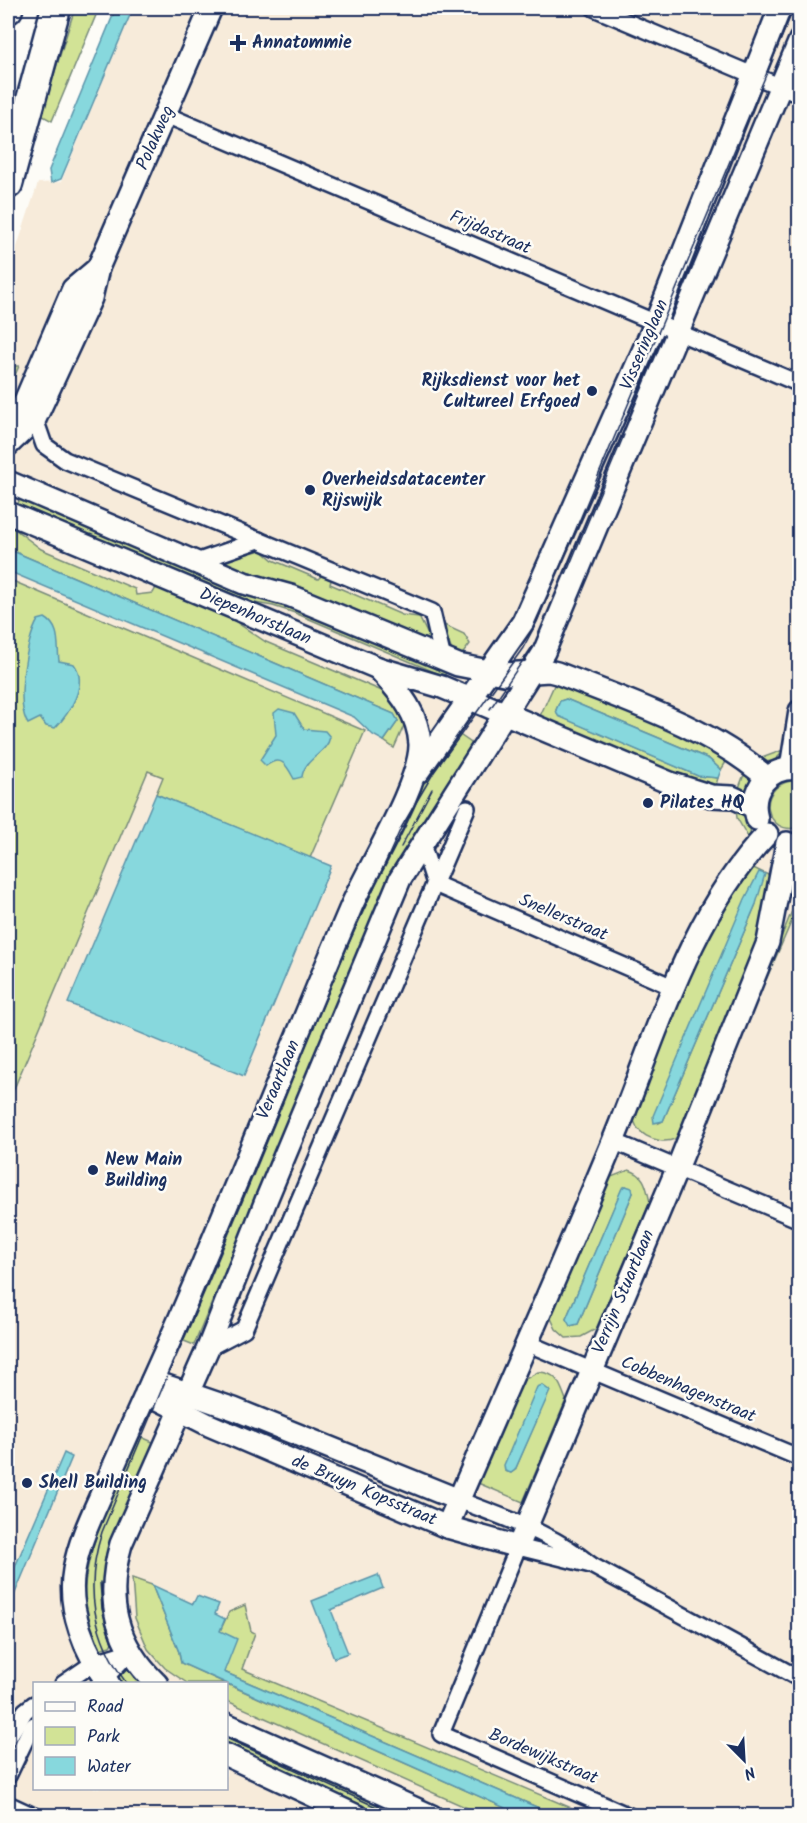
<svg xmlns="http://www.w3.org/2000/svg" width="807" height="1823" viewBox="0 0 807 1823" font-family="Kalam,sans-serif">
<style>
.built{fill:#f7ebda;fill-rule:evenodd}
.green{fill:#d2e396;stroke:#76897a;stroke-width:1.5;fill-rule:evenodd}
.water{fill:#87d8dd;stroke:#5c94aa;stroke-width:1.5}
.lines{fill:none;stroke-linecap:round;stroke-linejoin:round}
.street-casing{stroke:#1b2f5e;stroke-width:20}
.secondary-casing{stroke:#1b2f5e;stroke-width:26}
.highway-casing{stroke:#1b2f5e;stroke-width:33}
.street{stroke:#fdfcf7;stroke-width:15}
.secondary{stroke:#fdfcf7;stroke-width:21}
.highway{stroke:#fdfcf7;stroke-width:28}
.tram{stroke:#1b2f5e;stroke-width:1.5}
.poi-dot{fill:#1b2f5e;stroke:#fdfcf7;stroke-width:2}
.labels{text-anchor:middle;dominant-baseline:central;stroke-width:5;stroke-linejoin:round;paint-order:stroke}
.poi-label{font-size:18px;font-weight:bold;fill:#1b2f5e;stroke:#fdfcf7;text-anchor:start}
.street-label{font-size:18px;fill:#1b2f5e;stroke:#fdfcf7}
</style>
<rect width="100%" height="100%" fill="#fdfcf7"/>
<filter id="ink" filterUnits="userSpaceOnUse"><feTurbulence type="fractalNoise" baseFrequency=".0167" numOctaves="2"/><feDisplacementMap in="SourceGraphic" scale="12" xChannelSelector="R" yChannelSelector="G"/><feConvolveMatrix kernelMatrix="1 2 1 2 8 2 1 2 1" color-interpolation-filters="sRGB"/></filter>
<g filter="url(#ink)">
<path class="built" d="M 133,8 L 799,8 L 799,1815 L 8,1816 L 8,274 L 38,183 L 61,182 ZM 34,1684 L 226,1684 L 226,1788 L 34,1788 Z"/>
<g class="green">
<path d="M 75,8 L 99,8 L 52,121 L 41,115 Z"/>
<path d="M 8,366 L 19,366 L 8,391 Z"/>
<path d="M 21,497 L 448,670 L 444,676 L 295,613 L 273,606 L 236,600 L 16,507 Z"/>
<path d="M 8,524 L 41,549 L 135,589 L 136,595 L 153,593 L 157,586 L 224,614 L 266,642 L 382,691 L 391,698 L 406,721 L 394,748 L 384,741 L 398,721 L 394,714 L 8,549 Z"/>
<path d="M 261,550 L 273,560 L 318,579 L 323,574 L 332,577 L 330,584 L 402,615 L 419,617 L 433,645 L 304,590 L 218,562 Z"/>
<path d="M 8,579 L 365,731 L 310,858 L 156,794 L 163,777 L 148,771 L 8,1103 Z"/>
<path d="M 442,624 L 464,634 L 470,644 L 461,656 L 452,651 Z"/>
<path d="M 556,681 L 582,688 L 729,757 L 721,770 L 709,759 L 566,699 L 560,701 L 556,710 L 559,716 L 698,776 L 718,778 L 714,792 L 541,722 L 540,716 Z"/>
<path d="M 454,731 L 474,745 L 435,802 L 409,850 L 242,1247 L 236,1245 L 194,1345 L 179,1339 L 384,856 L 426,775 Z"/>
<path d="M 786,749 L 774,761 L 762,762 L 759,759 Z"/>
<path d="M 750,769 L 755,774 L 747,797 L 736,796 L 743,777 Z"/>
<path d="M 791,781 L 799,783 L 799,827 C 766,837 754,788 791,781 Z"/>
<path d="M 736,809 C 748,814 753,827 749,839 L 737,818 Z"/>
<path d="M 749,866 L 777,879 L 769,919 L 681,1130 L 675,1139 C 657,1146 630,1133 634,1111 L 701,952 L 698,949 ZM 756,904 L 663,1121 L 659,1123 Z"/>
<path d="M 798,886 L 799,904 L 766,980 L 764,979 L 794,906 Z"/>
<path d="M 629,1170 C 646,1175 646,1187 650,1202 L 596,1329 L 581,1337 L 566,1338 L 556,1329 L 549,1314 L 606,1179 ZM 626,1186 L 633,1193 L 578,1324 L 571,1326 L 566,1319 L 622,1189 Z"/>
<path d="M 538,1372 C 557,1372 560,1384 566,1400 L 523,1502 L 478,1483 L 520,1382 ZM 542,1385 L 549,1391 L 515,1470 L 511,1473 L 505,1471 Z"/>
<path d="M 139,1436 L 155,1443 L 120,1528 L 115,1638 L 110,1646 L 99,1649 C 57,1591 115,1493 139,1436 Z"/>
<path d="M 132,1578 L 152,1585 L 179,1652 L 181,1663 L 225,1683 L 187,1683 L 165,1668 L 148,1649 L 135,1618 Z"/>
<path d="M 245,1605 L 251,1631 L 255,1633 L 242,1669 L 588,1815 L 555,1815 L 224,1672 L 220,1631 L 229,1612 Z"/>
<path d="M 124,1669 L 132,1669 L 146,1683 L 117,1683 L 117,1674 Z"/>
<path d="M 227,1684 L 521,1815 L 483,1815 L 227,1701 Z"/>
<path d="M 226,1731 L 424,1815 L 368,1815 L 227,1750 Z"/>
</g>
<g class="water">
<path d="M 116,8 L 133,8 L 61,179 L 51,183 L 49,170 Z"/>
<path d="M 8,549 L 394,714 L 398,721 L 384,741 L 373,735 L 354,717 L 8,571 Z"/>
<path d="M 45,618 C 61,627 57,646 59,661 L 74,664 C 89,684 69,714 55,728 L 46,726 L 40,718 L 28,724 C 15,704 26,640 38,620 Z"/>
<path d="M 566,699 L 709,759 L 721,770 L 718,778 L 698,776 L 558,716 L 556,710 L 560,701 Z"/>
<path d="M 279,709 L 294,713 L 304,729 L 325,731 L 330,737 C 327,754 304,758 302,777 L 294,779 C 287,766 282,754 266,766 L 260,760 L 276,735 L 274,713 Z"/>
<path d="M 156,794 L 331,866 L 244,1076 L 68,1003 Z"/>
<path d="M 759,872 L 765,874 L 756,904 L 663,1121 L 654,1123 L 653,1116 L 745,899 Z"/>
<path d="M 626,1186 L 632,1188 L 633,1193 L 578,1324 L 570,1326 L 566,1319 L 622,1188 Z"/>
<path d="M 542,1385 L 550,1391 L 515,1470 L 511,1473 L 505,1471 L 504,1465 L 537,1387 Z"/>
<path d="M 64,1453 L 72,1457 L 8,1610 L 8,1583 Z"/>
<path d="M 378,1575 L 383,1588 L 331,1610 L 348,1653 L 334,1658 L 312,1601 Z"/>
<path d="M 152,1585 L 193,1604 L 197,1596 L 219,1604 L 215,1614 L 225,1619 L 220,1631 L 237,1639 L 224,1672 L 555,1815 L 521,1815 L 181,1663 L 179,1652 Z"/>
</g>
<g class="lines">
<g class="street-casing">
<g id="street">
<path d="M 594,8 L 800,95"/>
<path d="M 166,115 L 800,384"/>
<path d="M 35,419 L 44,445 L 65,460 L 432,612 L 443,659"/>
<path d="M 196,562 L 259,540"/>
<path d="M 422,844 L 435,884"/>
<path d="M 435,884 L 675,988"/>
<path d="M 613,1141 L 800,1220"/>
<path d="M 529,1344 L 800,1458"/>
<path d="M 208,1348 L 244,1329 L 467,808"/>
<path d="M 459,1500 C 504,1518 553,1533 591,1565 L 800,1679"/>
<path d="M 591,1565 L 518,1547 L 441,1734 L 629,1816"/>
<path d="M 63,1684 L 95,1662 L 131,1651"/>
<path d="M 99,1684 L 131,1651"/>
<path d="M 8,1738 L 25,1711 L 34,1704"/>
<path d="M 8,1776 L 31,1728 L 34,1725"/>
<path d="M 8,1804 L 34,1816"/>
</g>
</g>
<g class="secondary-casing">
<g id="secondary">
<path d="M 8,424 L 22,408 L 73,289 L 98,268"/>
<path d="M 8,445 L 35,419 L 91,298 L 98,268 L 211,8"/>
<path d="M 8,482 L 244,583 L 291,596 L 458,665 L 504,674 L 549,671 L 557,673 C 625,700 713,729 767,778"/>
<path d="M 8,513 L 378,668 L 442,687 L 670,783 L 711,796 L 732,797 L 754,807"/>
<path d="M 791,768 L 800,711"/>
<path d="M 418,772 L 523,622 L 655,324 L 780,8"/>
<path d="M 757,819 C 749,790 769,765 800,769"/>
<path d="M 152,1381 L 234,1409 L 459,1500"/>
<path d="M 146,1393 L 209,1425 L 447,1527 L 518,1547 L 677,1169 L 768,942 L 787,843"/>
<path d="M 447,1527 C 502,1399 559,1272 612,1144 C 655,1041 688,916 767,834"/>
<path d="M 109,1684 C 85,1654 67,1608 74,1570 C 79,1541 93,1513 105,1486 C 128,1433 152,1381 175,1329 C 236,1189 291,1047 351,907 C 368,868 421,782 420,744 C 418,711 398,691 378,668"/>
<path d="M 157,1684 C 115,1644 105,1599 121,1544 L 208,1348 L 267,1198 L 400,879 L 544,652 L 800,40"/>
<path d="M 226,1724 L 432,1816"/>
<path d="M 226,1755 L 357,1816"/>
</g>
</g>
<g class="highway-casing">
<g id="highway">
<path d="M 8,9 L 8,8"/>
<path d="M 8,184 L 56,8"/>
</g>
</g>
<use href="#street" class="street"/>
<use href="#secondary" class="secondary"/>
<use href="#highway" class="highway"/>
<g class="tram">
<path d="M 566,574 L 624,435"/>
<path d="M 490,709 L 532,647"/>
<path d="M 401,847 L 432,789"/>
<path d="M 100,1582 L 102,1609 L 112,1643"/>
<path d="M 127,1684 C 93,1637 84,1588 102,1532 L 348,945 L 401,828 L 434,772 L 523,648 L 537,622 L 794,8"/>
<path d="M 226,1738 L 396,1816"/>
</g>
</g>
</g>
<g class="poi-dot">
<path d="M235 34h6v6h6v6h-6v6h-6v-6h-6v-6h6z"/>
<circle cx="592" cy="391" r="6"/>
<circle cx="310" cy="490" r="6"/>
<circle cx="648" cy="803" r="6"/>
<circle cx="93" cy="1170" r="6"/>
<circle cx="27" cy="1483" r="6"/>
</g>
<g class="labels">
<g class="poi-label">
<text x="252" y="43">Annatommie</text>
<text x="580" y="381" text-anchor="end">Rijksdienst voor het<tspan x="580" dy="21">Cultureel Erfgoed</tspan></text>
<text x="322" y="480">Overheidsdatacenter<tspan x="322" dy="21">Rijswijk</tspan></text>
<text x="660" y="803">Pilates HQ</text>
<text x="105" y="1160">New Main<tspan x="105" dy="21">Building</tspan></text>
<text x="39" y="1483">Shell Building</text>
</g>
<g class="street-label">
<text transform="translate(156 138) rotate(-66)">Polakweg</text>
<text transform="translate(490 233) rotate(23)">Frijdastraat</text>
<text transform="translate(645 345) rotate(-67)">Visseringlaan</text>
<text transform="translate(255 617) rotate(23)">Diepenhorstlaan</text>
<text transform="translate(563 918) rotate(23)">Snellerstraat</text>
<text transform="translate(279 1080) rotate(-67)">Veraartlaan</text>
<text transform="translate(624 1292) rotate(-67)">Verrijn Stuartlaan</text>
<text transform="translate(688 1390) rotate(23)">Cobbenhagenstraat</text>
<text transform="translate(364 1491) rotate(23)">de Bruyn Kopsstraat</text>
<text transform="translate(543 1757) rotate(23)">Bordewijkstraat</text>
</g>
</g>
<rect width="807" height="1823" fill="none" stroke="#fdfcf7" stroke-width="30"/>
<rect x="15" y="15" width="777" height="1793" fill="none" stroke="#1b2f5e" stroke-width="2" filter="url(#ink)"/>
<rect x="33" y="1682" width="195" height="108" fill="#fdfcf7" stroke="#a3aaba" stroke-width="1.5"/>
<rect x="45" y="1702" width="30" height="9" fill="#fdfcf7" stroke="#a3aaba" stroke-width="1.5"/>
<text x="87" y="1712" font-size="18" fill="#1b2f5e">Road</text>
<rect x="45" y="1727" width="30" height="18" fill="#d2e396" stroke="#a3aaba" stroke-width="1.5"/>
<text x="87" y="1742" font-size="18" fill="#1b2f5e">Park</text>
<rect x="45" y="1757" width="30" height="18" fill="#87d8dd" stroke="#a3aaba" stroke-width="1.5"/>
<text x="87" y="1772" font-size="18" fill="#1b2f5e">Water</text>
<g transform="translate(744 1760) rotate(156)" stroke="#fdfcf7" stroke-width="4.5" paint-order="stroke">
<path d="M0-4.5L10 22L0 15L-10 22Z" fill="#1b2f5e"/>
<text y="-9" font-size="16" font-weight="bold" text-anchor="middle" fill="#1b2f5e">N</text>
</g>
</svg>
